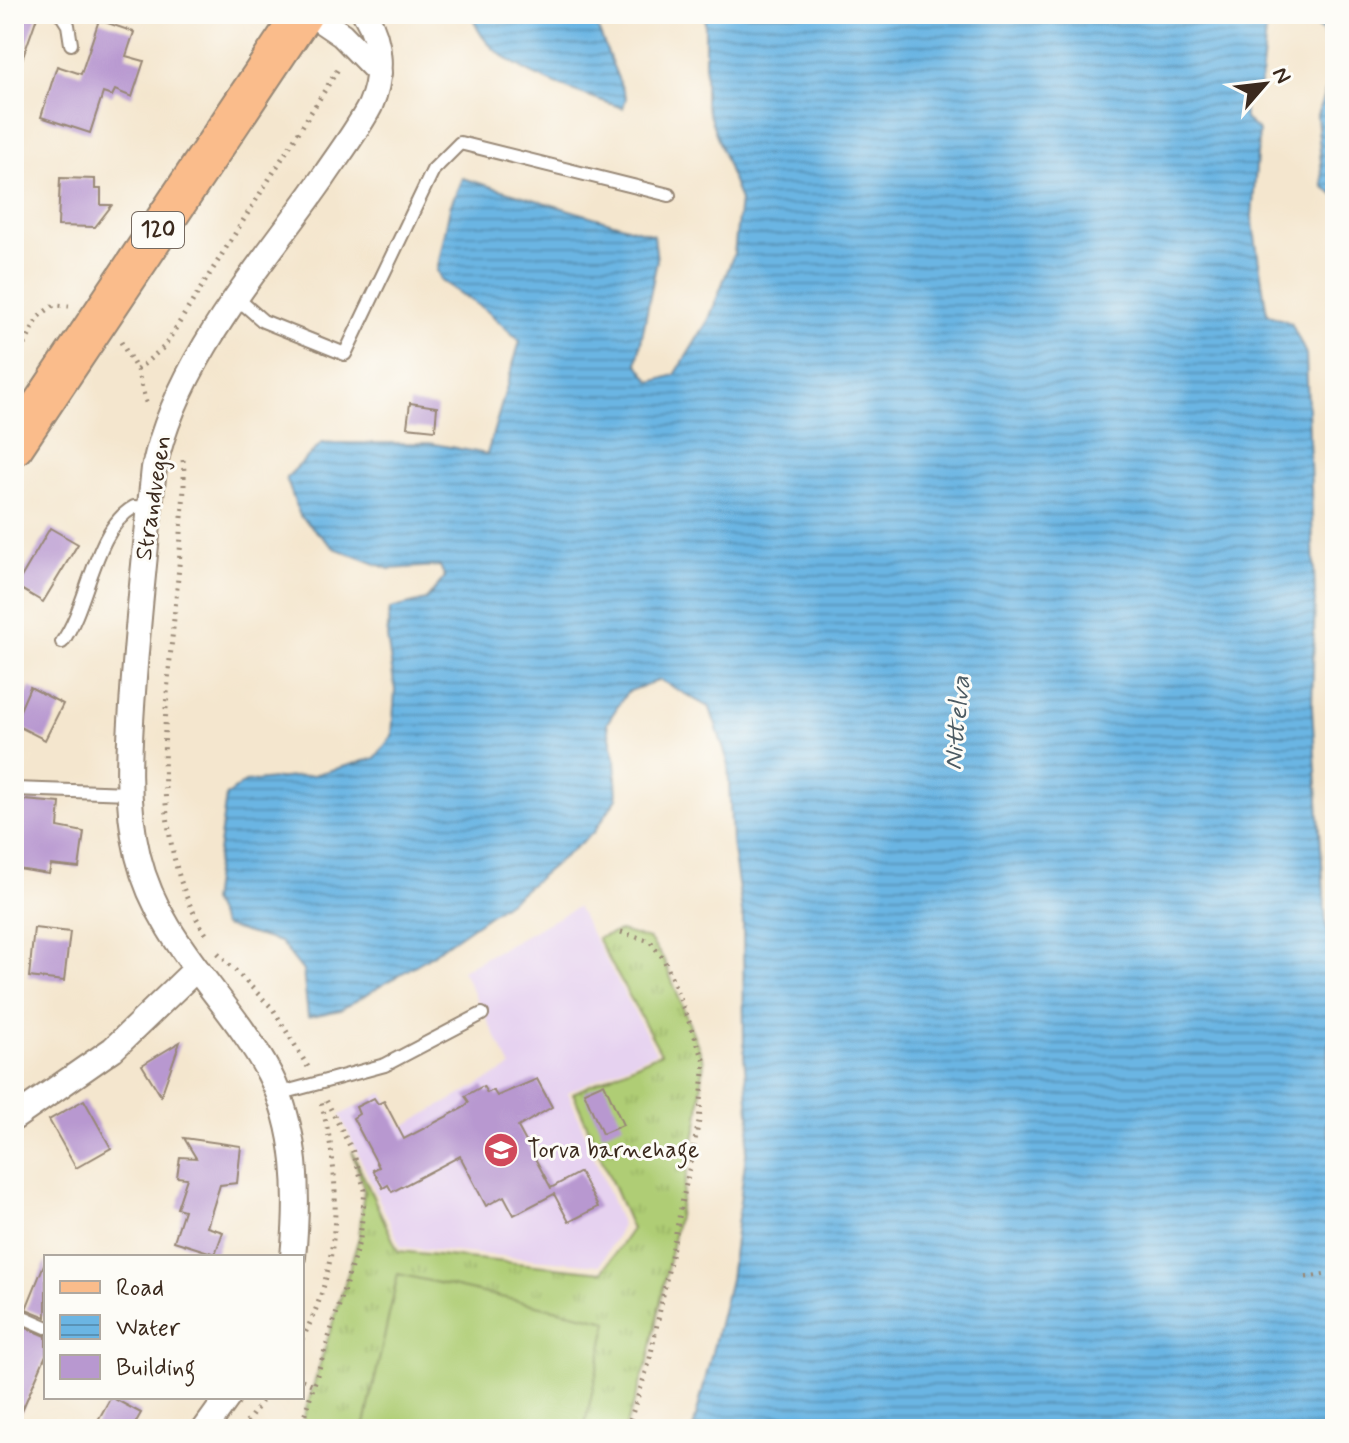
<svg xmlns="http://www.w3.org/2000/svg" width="1349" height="1443" viewBox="0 0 1349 1443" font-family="Mynerve,sans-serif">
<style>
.built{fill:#e6d2f0}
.grass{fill:url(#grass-tufts);stroke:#757c49;stroke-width:2}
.pitch{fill:#afcd74;stroke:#757c49;stroke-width:2}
.water{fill:url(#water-rules);stroke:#537080;stroke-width:2}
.building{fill:#b898d0}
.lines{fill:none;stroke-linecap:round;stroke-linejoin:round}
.lane-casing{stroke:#988876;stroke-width:16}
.street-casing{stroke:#988876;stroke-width:28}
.primary-casing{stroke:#988876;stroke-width:42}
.path{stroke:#988876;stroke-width:5;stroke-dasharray:2 6;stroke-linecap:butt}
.lane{stroke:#fff;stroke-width:12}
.street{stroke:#fff;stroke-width:24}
.primary{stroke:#fabc8b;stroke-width:38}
.labels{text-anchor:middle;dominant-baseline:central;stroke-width:6;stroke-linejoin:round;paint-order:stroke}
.shield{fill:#fdfcf7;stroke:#75695f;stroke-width:2}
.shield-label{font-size:22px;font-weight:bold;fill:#3b2a1e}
.street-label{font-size:24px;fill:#3b2a1e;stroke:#fdfcf7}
.poi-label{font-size:24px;fill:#3b2a1e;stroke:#fdfcf7;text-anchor:start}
.water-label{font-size:26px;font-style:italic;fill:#4c5b63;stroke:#fdfcf7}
</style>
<defs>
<pattern id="grass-tufts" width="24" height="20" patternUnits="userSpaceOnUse" patternTransform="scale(2)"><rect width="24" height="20" fill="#afcd74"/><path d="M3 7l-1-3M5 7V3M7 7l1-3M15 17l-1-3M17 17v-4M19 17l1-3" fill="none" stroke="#97b064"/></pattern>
<pattern id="water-rules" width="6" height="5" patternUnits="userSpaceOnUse" patternTransform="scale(2)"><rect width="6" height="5" fill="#6bb5e3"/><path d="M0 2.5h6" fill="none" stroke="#5993b7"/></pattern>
</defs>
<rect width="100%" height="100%" fill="#fdfcf7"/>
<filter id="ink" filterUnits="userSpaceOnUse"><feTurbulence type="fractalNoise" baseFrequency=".0125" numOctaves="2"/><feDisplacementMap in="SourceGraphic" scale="16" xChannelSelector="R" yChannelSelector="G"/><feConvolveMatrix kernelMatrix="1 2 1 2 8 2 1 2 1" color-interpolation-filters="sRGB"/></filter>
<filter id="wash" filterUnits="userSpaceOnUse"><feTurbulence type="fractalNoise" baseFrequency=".006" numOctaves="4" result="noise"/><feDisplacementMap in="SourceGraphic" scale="32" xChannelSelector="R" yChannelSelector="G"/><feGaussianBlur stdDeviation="1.8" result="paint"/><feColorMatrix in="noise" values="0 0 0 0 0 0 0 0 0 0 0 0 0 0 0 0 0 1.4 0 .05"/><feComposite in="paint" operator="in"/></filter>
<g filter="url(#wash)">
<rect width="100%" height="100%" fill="#f4e6ce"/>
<path class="built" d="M 577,907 L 656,1052 L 568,1092 L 622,1226 L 600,1265 L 401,1247 L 340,1115 L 383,1093 L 402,1127 L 511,1067 L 462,970 Z"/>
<path class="grass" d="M 620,931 L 649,939 L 663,958 L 704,1061 L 698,1120 L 648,1361 L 625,1429 L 300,1429 L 359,1237 L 364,1189 L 352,1151 L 398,1251 L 602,1272 L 632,1229 L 573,1093 L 661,1053 L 597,938 Z"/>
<path class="pitch" d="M 398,1274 L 608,1321 L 584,1429 L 364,1429 Z"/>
<g class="water">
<path d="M 473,14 L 592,14 L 626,98 L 623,108 C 581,93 480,66 473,14 Z"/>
<path d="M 705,14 L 1335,14 L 1335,196 L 1323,186 L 1317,115 L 1332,73 L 1323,31 L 1310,23 L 1277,16 L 1266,31 L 1260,88 L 1244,100 L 1245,119 L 1259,131 L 1252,217 L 1267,314 L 1291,323 L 1306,354 L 1315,596 L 1312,708 L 1326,923 L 1335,979 L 1335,1016 L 1328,1048 L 1327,1129 L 1335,1150 L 1335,1429 L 693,1429 L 730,1279 L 750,1123 L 744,1055 L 743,918 L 732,843 L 728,762 L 710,708 L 660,680 L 627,692 L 607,723 L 615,759 L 617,798 L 594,832 L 515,897 L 426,959 L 340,1010 L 308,1017 L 303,971 L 280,942 L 223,926 L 211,901 L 226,796 L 245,782 L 313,775 L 375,758 L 392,736 L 395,690 L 387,637 L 390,609 L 426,600 L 445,577 L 440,566 L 389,569 L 334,548 L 300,516 L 286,478 L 322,443 L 429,443 L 487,454 L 520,341 L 488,312 L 442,281 L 437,271 L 450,207 L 462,178 L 654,235 L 657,260 L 637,363 L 651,382 L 675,375 L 709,319 L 734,253 L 740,201 L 705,103 Z"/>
</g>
<g id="blocks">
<g class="building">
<path d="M 14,14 L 38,14 L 17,74 L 14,74 Z"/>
<path d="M 99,20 L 134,32 L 126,56 L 144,61 L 132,97 L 115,90 L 112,96 L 103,93 L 90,133 L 41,117 L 57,66 L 81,74 Z"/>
<path d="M 60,178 L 95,179 L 95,189 L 101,189 L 101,205 L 112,205 L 95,227 L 58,226 Z"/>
<path d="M 410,403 L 437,407 L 435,430 L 407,427 Z"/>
<path d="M 50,528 L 78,544 L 43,602 L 16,586 Z"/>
<path d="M 30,687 L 63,704 L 45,740 L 14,724 Z"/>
<path d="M 24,800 L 60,803 L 58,827 L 84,832 L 79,868 L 51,865 L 49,874 L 18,869 Z"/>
<path d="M 34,928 L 70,932 L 64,981 L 29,977 Z"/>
<path d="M 180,1042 L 161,1096 L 142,1065 Z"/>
<path d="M 537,1079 L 552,1107 L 518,1127 L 551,1188 L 580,1172 L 598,1207 L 569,1222 L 554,1194 L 514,1215 L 504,1196 L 486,1206 L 460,1156 L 392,1192 L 388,1185 L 383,1188 L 373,1170 L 379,1167 L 353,1118 L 359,1114 L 356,1107 L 374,1098 L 378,1104 L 384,1101 L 404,1139 L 463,1108 L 469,1102 L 465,1096 L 483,1086 L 487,1093 L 493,1090 L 497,1096 Z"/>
<path d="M 604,1083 L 623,1125 L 602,1134 L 584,1092 Z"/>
<path d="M 84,1100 L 111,1148 L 76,1168 L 49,1120 Z"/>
<path d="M 184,1138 L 241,1146 L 237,1183 L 220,1185 L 207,1227 L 223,1232 L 215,1254 L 174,1241 L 184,1210 L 177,1208 L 187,1178 L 177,1177 L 180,1157 L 196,1158 Z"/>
<path d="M 45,1262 L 46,1262 L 46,1317 L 26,1309 Z"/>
<path d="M 20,1325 L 46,1336 L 46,1355 L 14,1429 L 14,1339 Z"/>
<path d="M 111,1397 L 141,1413 L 132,1429 L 93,1429 Z"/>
</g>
</g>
</g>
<g filter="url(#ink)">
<use href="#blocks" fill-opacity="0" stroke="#988876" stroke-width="2"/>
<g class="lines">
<g class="lane-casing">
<g id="lane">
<path d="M 61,14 L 68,25 L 71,44"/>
<path d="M 238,299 L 263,321 L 345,354 L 433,170 L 460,143 L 669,195"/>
<path d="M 62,642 C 89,605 94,529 134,507 L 150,508"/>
<path d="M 14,789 L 130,793"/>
<path d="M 278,1094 L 385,1065 L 482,1014"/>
<path d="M 14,1313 L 46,1327"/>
</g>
</g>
<g class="street-casing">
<g id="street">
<path d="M 311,14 L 342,35 L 379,73"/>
<path d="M 14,1118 L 113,1049 L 195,970"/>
<path d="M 293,1257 C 299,1195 298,1129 269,1073 C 228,996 159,943 138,856 C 125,803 129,746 133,692 C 138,617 146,543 154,468 C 178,358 260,268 323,178 C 339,154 357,131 370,106 C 383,76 382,42 365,14"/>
<path d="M 205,1429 L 228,1397"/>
</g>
</g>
<g class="primary-casing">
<path id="primary" d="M 14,446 L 303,14"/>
</g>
<g class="path">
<path d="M 121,342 L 137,370 L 147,406"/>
<path d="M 14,366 L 39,316 L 54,305 L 69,306"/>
<path d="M 137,370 L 164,347 L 340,66"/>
<path d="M 183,460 C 186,484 182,510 181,533 C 176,655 134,825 206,934"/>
<path d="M 621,932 L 650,941 L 664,959 L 705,1062 L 699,1121 L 649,1363 L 627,1429"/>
<path d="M 218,953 L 273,1009 L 308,1067"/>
<path d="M 1306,1277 L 1335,1273"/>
<path d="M 302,1339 C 342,1265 343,1179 320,1099"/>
<path d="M 302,1380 L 314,1385"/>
<path d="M 242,1429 L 265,1397"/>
<path d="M 300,1429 L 360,1239 L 365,1190 L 353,1152 L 326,1100"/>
</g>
<use href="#lane" class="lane"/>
<use href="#street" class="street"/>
<use href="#primary" class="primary"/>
</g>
</g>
<defs>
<g id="school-disc" transform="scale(1.8)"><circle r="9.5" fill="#d1495b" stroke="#fdfcf7"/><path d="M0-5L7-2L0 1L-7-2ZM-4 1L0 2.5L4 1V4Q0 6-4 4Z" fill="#fff"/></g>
</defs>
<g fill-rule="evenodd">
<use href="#school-disc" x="501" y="1150"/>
</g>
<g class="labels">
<rect class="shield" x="132" y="212" width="52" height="36" rx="6"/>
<g class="shield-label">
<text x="158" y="230">120</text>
</g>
<g class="street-label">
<text transform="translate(154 498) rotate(-81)">Strandvegen</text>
</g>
<g class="poi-label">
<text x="527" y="1150">Torva barnehage</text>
</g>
<g class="water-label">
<text transform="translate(958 723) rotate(-85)">Nittelva</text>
</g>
</g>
<rect width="1349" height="1443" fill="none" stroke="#fdfcf7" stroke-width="48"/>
<rect x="44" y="1255" width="260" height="144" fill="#fdfcf7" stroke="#afa8a0" stroke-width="2"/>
<rect x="60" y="1281" width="40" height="12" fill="#fabc8b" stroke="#afa8a0" stroke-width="2"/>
<text x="116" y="1295" font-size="24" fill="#3b2a1e">Road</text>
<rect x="60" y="1315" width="40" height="24" fill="url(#water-rules)" stroke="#afa8a0" stroke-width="2"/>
<text x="116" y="1335" font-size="24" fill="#3b2a1e">Water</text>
<rect x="60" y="1355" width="40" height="24" fill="#b898d0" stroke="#afa8a0" stroke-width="2"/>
<text x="116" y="1375" font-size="24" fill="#3b2a1e">Building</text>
<g transform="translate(1265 84) rotate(62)" stroke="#fdfcf7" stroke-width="6" paint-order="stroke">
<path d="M0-6L14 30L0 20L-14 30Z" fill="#3b2a1e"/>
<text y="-12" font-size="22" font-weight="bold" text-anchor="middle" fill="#3b2a1e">N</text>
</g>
</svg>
